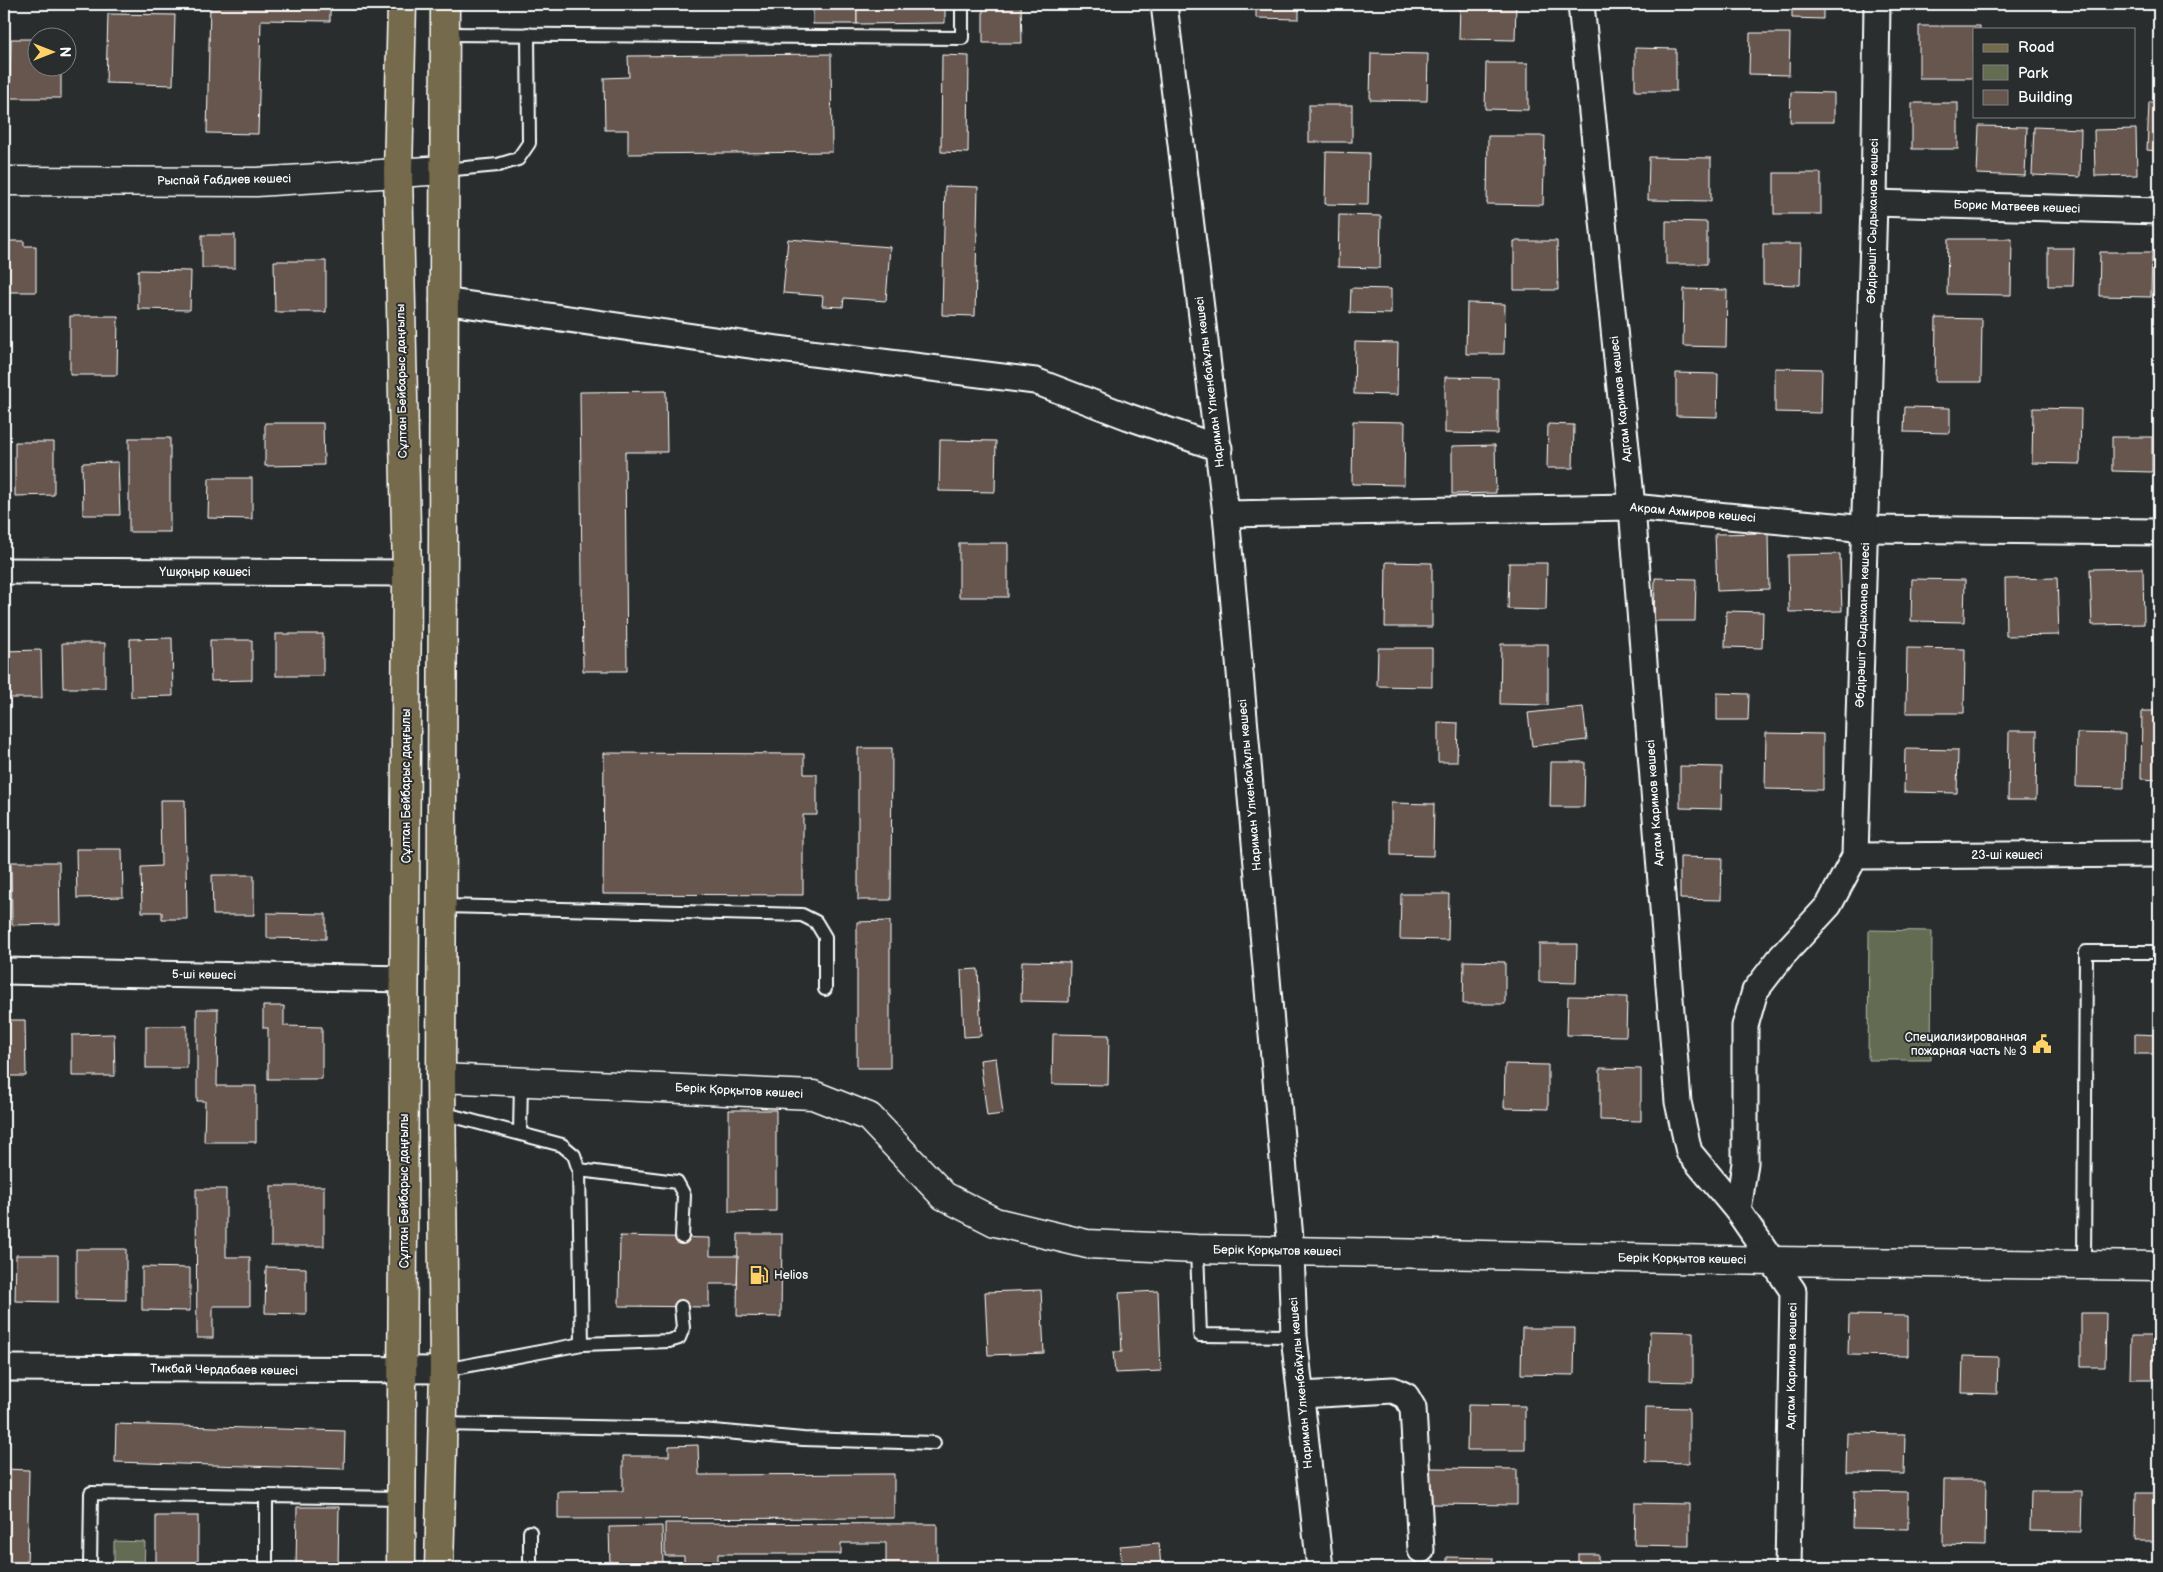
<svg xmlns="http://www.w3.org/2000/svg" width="2163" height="1572" viewBox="0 0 2163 1572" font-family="'Balsamiq Sans',sans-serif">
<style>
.green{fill:#646c52;stroke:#b2b6a8}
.building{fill:#66574e;stroke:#fff}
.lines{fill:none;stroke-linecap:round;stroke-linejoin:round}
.lane-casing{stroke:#fff;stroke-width:16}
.street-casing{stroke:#fff;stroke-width:29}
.secondary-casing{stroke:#fff;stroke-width:31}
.primary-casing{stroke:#fff;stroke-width:31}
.lane{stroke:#2a2d2e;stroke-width:12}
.street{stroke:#2a2d2e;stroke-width:25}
.secondary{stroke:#2a2d2e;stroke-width:28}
.primary{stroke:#746b4b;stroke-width:28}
.labels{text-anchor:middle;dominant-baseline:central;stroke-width:4;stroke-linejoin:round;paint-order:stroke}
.street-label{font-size:12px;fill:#fff;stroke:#2a2d2e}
.poi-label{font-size:12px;fill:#fff;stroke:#2a2d2e;text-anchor:end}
</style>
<rect width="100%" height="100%" fill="#2a2d2e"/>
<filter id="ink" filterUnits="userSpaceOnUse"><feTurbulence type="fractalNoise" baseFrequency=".02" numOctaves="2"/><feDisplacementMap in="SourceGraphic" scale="10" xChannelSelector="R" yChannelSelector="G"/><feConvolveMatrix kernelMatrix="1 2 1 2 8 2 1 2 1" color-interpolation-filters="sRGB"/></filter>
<g filter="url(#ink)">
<g class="green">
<path d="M 1869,930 L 1932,931 L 1931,1060 L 1868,1060 Z"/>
<path d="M 114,1541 L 145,1542 L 144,1568 L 114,1568 Z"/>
</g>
<g class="building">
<path d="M 210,4 L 330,4 L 330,21 L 261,20 L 258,134 L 207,133 Z"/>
<rect x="813" y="4" width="44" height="20"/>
<path d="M 857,4 L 945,4 L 945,23 L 857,24 Z"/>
<path d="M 983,4 L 1021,4 L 1022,43 L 983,43 Z"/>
<path d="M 1256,4 L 1299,4 L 1299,19 L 1256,18 Z"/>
<path d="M 1460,4 L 1516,4 L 1515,40 L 1459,39 Z"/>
<path d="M 1792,4 L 1823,4 L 1823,19 L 1792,18 Z"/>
<path d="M 108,14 L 175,15 L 173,85 L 106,83 Z"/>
<path d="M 1919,26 L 1980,26 L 1980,29 L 1974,29 L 1974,78 L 1919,78 Z"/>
<path d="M 1750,33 L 1790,33 L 1789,75 L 1749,74 Z"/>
<path d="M 11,39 L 38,39 L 38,68 L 61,68 L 61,98 L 10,98 Z"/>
<path d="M 1635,48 L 1676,49 L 1676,91 L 1635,91 Z"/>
<path d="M 1371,53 L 1428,54 L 1427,101 L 1370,100 Z"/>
<path d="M 831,54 L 832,152 L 628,154 L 628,130 L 605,130 L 604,78 L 629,77 L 628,56 Z"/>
<path d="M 942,55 L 969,56 L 968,153 L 941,152 Z"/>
<path d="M 1486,63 L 1528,63 L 1528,110 L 1485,109 Z"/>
<path d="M 1791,92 L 1834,93 L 1834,122 L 1790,122 Z"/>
<path d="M 2149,102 L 2159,102 L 2159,151 L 2147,150 Z"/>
<rect x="1912" y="103" width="46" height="46"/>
<rect x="1309" y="105" width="43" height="37"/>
<path d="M 1979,126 L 2027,127 L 2025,176 L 1977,174 Z"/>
<path d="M 2034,127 L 2081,129 L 2080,177 L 2032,175 Z"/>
<path d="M 2136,129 L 2137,175 L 2095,176 L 2094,130 Z"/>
<path d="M 1488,136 L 1545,136 L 1543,205 L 1487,204 Z"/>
<path d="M 1326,152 L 1369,153 L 1368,205 L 1325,204 Z"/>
<path d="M 1649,157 L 1711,158 L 1711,201 L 1648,200 Z"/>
<rect x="1774" y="173" width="47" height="41"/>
<path d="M 945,186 L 978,187 L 975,316 L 942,315 Z"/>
<path d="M 1339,215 L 1381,216 L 1380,268 L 1338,267 Z"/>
<path d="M 1666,221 L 1707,222 L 1707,264 L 1666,264 Z"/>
<rect x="202" y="235" width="33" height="33"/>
<path d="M 788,239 L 890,247 L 886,301 L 844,298 L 843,307 L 822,306 L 823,296 L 783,293 Z"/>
<path d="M 1948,239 L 2012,239 L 2011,295 L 1947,294 Z"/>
<path d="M 4,241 L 24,241 L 24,246 L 36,246 L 36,292 L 4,292 Z"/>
<path d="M 1514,241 L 1557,241 L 1558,290 L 1514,290 Z"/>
<path d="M 1763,244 L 1801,244 L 1800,285 L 1763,284 Z"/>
<path d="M 2048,248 L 2074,248 L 2073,286 L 2048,286 Z"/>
<path d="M 2100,252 L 2152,252 L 2151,297 L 2099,296 Z"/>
<path d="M 274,261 L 326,261 L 326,312 L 275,312 Z"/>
<path d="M 138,270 L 191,271 L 190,310 L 138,309 Z"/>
<path d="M 1351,288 L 1391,289 L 1391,314 L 1350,313 Z"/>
<path d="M 1684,289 L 1727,290 L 1726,347 L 1683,346 Z"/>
<path d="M 1467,303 L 1505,304 L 1504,354 L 1466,354 Z"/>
<path d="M 70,316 L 118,316 L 117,375 L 70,375 Z"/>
<path d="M 1936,318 L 1982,319 L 1981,382 L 1935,382 Z"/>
<path d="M 1355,342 L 1398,343 L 1397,395 L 1354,394 Z"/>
<path d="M 1775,368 L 1822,369 L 1821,413 L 1775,412 Z"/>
<path d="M 1676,373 L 1718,374 L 1717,417 L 1676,416 Z"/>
<path d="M 1445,377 L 1498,378 L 1498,434 L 1445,433 Z"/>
<path d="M 666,391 L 667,452 L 625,452 L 627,671 L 583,671 L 580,392 Z"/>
<path d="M 1905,407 L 1950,408 L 1950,433 L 1904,432 Z"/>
<path d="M 2033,408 L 2081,409 L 2080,464 L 2032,463 Z"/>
<path d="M 1353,421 L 1405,422 L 1404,485 L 1352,484 Z"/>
<path d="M 265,423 L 323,423 L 324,465 L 265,466 Z"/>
<path d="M 1548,424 L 1574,425 L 1573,468 L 1547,468 Z"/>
<path d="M 2112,437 L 2152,437 L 2152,472 L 2112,471 Z"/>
<rect x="129" y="438" width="41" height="94"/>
<path d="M 940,440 L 996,441 L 995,492 L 939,491 Z"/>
<path d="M 15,442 L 54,442 L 54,495 L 15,496 Z"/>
<path d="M 1495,445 L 1496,493 L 1452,494 L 1452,446 Z"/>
<path d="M 118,462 L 120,515 L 83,515 L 82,463 Z"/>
<path d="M 209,478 L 252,478 L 252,519 L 208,518 Z"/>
<path d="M 1768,533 L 1769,589 L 1717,591 L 1715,534 Z"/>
<rect x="959" y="543" width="49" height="54"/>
<path d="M 1840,554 L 1842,611 L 1789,612 L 1788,555 Z"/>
<path d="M 1386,562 L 1432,563 L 1432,627 L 1385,627 Z"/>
<path d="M 1509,563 L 1547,563 L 1546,610 L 1508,609 Z"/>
<path d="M 2143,568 L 2144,624 L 2092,625 L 2090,569 Z"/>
<path d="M 1655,578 L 1696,579 L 1695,621 L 1654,621 Z"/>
<path d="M 2057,578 L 2059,635 L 2006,636 L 2005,579 Z"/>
<path d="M 1912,579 L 1965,580 L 1964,622 L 1911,621 Z"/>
<path d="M 1726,611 L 1763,612 L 1762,648 L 1725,647 Z"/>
<rect x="276" y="634" width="47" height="42"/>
<path d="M 172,638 L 173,696 L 131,697 L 130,639 Z"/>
<path d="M 210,640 L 252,640 L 252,680 L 211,681 Z"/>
<path d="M 62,643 L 105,643 L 105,688 L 63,688 Z"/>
<path d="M 1501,644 L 1548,644 L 1548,705 L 1500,704 Z"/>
<path d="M 1378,648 L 1432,648 L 1432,687 L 1377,686 Z"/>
<path d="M 1907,648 L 1965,649 L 1964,713 L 1906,713 Z"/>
<path d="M 41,650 L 42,698 L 4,698 L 4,651 Z"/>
<path d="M 1717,693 L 1749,694 L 1748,720 L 1717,720 Z"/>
<path d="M 1583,707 L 1587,740 L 1532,746 L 1528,713 Z"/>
<path d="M 2142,711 L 2159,711 L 2159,780 L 2141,779 Z"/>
<path d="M 1438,722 L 1458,723 L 1457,762 L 1438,762 Z"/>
<path d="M 2009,731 L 2037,731 L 2036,800 L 2008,800 Z"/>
<path d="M 1766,733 L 1823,734 L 1823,790 L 1765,789 Z"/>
<path d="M 2077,733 L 2125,734 L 2124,788 L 2076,787 Z"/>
<path d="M 858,748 L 892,748 L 891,900 L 858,900 Z"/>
<path d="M 1905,749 L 1958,750 L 1957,793 L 1904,792 Z"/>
<path d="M 604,753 L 804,754 L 804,774 L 817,774 L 817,815 L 803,815 L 803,895 L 603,894 Z"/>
<path d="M 1551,762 L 1585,762 L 1584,807 L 1550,807 Z"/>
<path d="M 1680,766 L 1722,767 L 1721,809 L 1680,808 Z"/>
<path d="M 160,800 L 185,800 L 187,919 L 162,919 L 162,912 L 142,912 L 141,867 L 161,866 Z"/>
<path d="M 1391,803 L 1434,804 L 1433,856 L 1391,855 Z"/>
<path d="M 76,849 L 122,849 L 123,897 L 77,898 Z"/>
<path d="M 1680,857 L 1722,858 L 1721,900 L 1680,899 Z"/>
<path d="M 11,862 L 59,862 L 60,924 L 12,925 Z"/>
<path d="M 212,875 L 254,875 L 254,915 L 213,915 Z"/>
<path d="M 1401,894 L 1449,894 L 1448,940 L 1400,939 Z"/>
<path d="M 267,913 L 326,914 L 326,939 L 267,938 Z"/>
<path d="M 890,921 L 890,1068 L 857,1068 L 857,922 Z"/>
<path d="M 1539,944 L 1577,944 L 1576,983 L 1539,982 Z"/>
<path d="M 1022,961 L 1070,962 L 1069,1002 L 1021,1001 Z"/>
<path d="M 1464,961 L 1505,962 L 1505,1004 L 1463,1004 Z"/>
<path d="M 978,969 L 981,1036 L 964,1037 L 961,970 Z"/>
<path d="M 1568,996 L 1627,997 L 1626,1036 L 1567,1035 Z"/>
<path d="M 263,1006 L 284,1006 L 284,1026 L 322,1027 L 322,1079 L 268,1079 L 268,1028 L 263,1028 Z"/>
<path d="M 197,1009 L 218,1009 L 217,1086 L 256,1086 L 256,1142 L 204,1142 L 205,1101 L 197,1101 Z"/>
<path d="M 4,1020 L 25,1020 L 26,1076 L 4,1076 Z"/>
<rect x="146" y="1026" width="41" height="42"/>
<path d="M 114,1034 L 115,1076 L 72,1076 L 72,1035 Z"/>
<path d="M 1053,1034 L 1109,1035 L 1108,1085 L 1052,1084 Z"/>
<path d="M 2135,1034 L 2159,1035 L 2159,1054 L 2135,1054 Z"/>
<path d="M 996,1058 L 1003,1114 L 987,1116 L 980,1060 Z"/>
<path d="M 1505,1064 L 1548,1065 L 1548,1109 L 1504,1108 Z"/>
<path d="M 1600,1068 L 1641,1069 L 1641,1121 L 1600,1120 Z"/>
<path d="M 729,1110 L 776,1110 L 776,1211 L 729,1212 Z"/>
<rect x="271" y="1186" width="53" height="60"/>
<path d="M 196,1189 L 226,1189 L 226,1257 L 250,1257 L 250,1306 L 213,1306 L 213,1338 L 197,1338 Z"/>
<path d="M 738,1234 L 782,1234 L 781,1317 L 737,1316 Z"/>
<path d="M 620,1236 L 710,1238 L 710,1256 L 738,1256 L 737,1284 L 709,1284 L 709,1307 L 619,1306 Z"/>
<path d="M 76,1249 L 126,1249 L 126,1300 L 76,1299 Z"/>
<path d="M 16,1255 L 58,1255 L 58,1302 L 15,1301 Z"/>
<path d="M 142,1267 L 190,1268 L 190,1311 L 142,1310 Z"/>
<path d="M 266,1267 L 306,1268 L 306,1314 L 265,1313 Z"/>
<path d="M 1041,1290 L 1044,1353 L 988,1355 L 985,1292 Z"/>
<path d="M 1158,1291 L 1161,1371 L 1115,1373 L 1113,1352 L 1122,1352 L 1119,1293 Z"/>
<path d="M 2081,1313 L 2106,1313 L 2105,1367 L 2081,1367 Z"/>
<path d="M 1849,1315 L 1908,1316 L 1908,1356 L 1848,1355 Z"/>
<path d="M 1522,1328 L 1575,1328 L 1574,1375 L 1521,1374 Z"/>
<path d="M 1650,1331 L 1693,1332 L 1693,1382 L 1649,1381 Z"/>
<path d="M 2131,1336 L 2159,1336 L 2159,1379 L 2130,1379 Z"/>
<path d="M 1963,1356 L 1998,1357 L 1997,1394 L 1962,1393 Z"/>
<path d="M 1468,1405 L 1525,1406 L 1525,1450 L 1467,1450 Z"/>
<path d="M 1646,1407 L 1689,1408 L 1689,1463 L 1645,1462 Z"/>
<path d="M 116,1424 L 345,1431 L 344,1469 L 115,1462 Z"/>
<path d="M 1847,1433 L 1905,1434 L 1904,1474 L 1846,1473 Z"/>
<path d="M 698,1445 L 699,1475 L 894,1474 L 894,1518 L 558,1519 L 558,1492 L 623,1491 L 623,1456 L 669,1456 L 669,1446 Z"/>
<path d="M 1430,1468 L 1517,1469 L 1517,1505 L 1430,1504 Z"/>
<path d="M 4,1469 L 29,1470 L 27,1568 L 4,1568 Z"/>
<path d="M 1944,1480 L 1986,1480 L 1985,1546 L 1943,1545 Z"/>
<path d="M 1854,1491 L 1908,1492 L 1908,1529 L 1853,1528 Z"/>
<path d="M 2031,1491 L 2082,1491 L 2081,1532 L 2030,1531 Z"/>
<path d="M 2136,1493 L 2159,1493 L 2159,1541 L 2135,1541 Z"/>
<path d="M 1635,1503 L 1689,1504 L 1689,1546 L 1634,1545 Z"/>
<path d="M 297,1507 L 339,1507 L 338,1568 L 296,1568 Z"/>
<rect x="156" y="1516" width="42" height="52"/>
<path d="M 665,1523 L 937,1524 L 937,1568 L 886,1568 L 886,1543 L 841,1543 L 841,1554 L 718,1554 L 718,1567 L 684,1567 L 684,1556 L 665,1556 Z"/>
<path d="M 662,1526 L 663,1565 L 610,1566 L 609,1527 Z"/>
<path d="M 1159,1543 L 1161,1568 L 1122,1568 L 1120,1546 Z"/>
<rect x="1578" y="1554" width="20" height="14"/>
<path d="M 1447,1557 L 1493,1558 L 1492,1568 L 1447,1568 Z"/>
</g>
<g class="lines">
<g class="lane-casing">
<g id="lane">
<path d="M 444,34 L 962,38 L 962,4"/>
<path d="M 444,170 L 498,165 L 518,159 L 529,143 L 528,34"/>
<path d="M 444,906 L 802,915 L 816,922 L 825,937 L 825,989"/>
<path d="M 442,1113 L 562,1145 L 574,1155 L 579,1170 L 582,1344 L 444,1370"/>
<path d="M 520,1133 L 521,1082"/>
<path d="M 579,1170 L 677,1182 L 684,1195 L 682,1237"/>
<path d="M 1197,1249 L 1200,1335 L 1294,1336"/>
<path d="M 2084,1265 L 2086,952 L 2159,952"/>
<path d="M 582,1344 L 669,1341 L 679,1338 L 683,1328 L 681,1307"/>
<path d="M 441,1424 L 691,1429 L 803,1439 L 934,1443"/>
<path d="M 530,1532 L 530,1568"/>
<path d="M 90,1568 L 91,1493 L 266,1496"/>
<path d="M 266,1568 L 266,1496 L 402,1498"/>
</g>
</g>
<g class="street-casing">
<g id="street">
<path d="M 1164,4 L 1226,514 L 1291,1250 L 1294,1336 L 1320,1568"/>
<path d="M 1581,4 L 1632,507 L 1678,1102 L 1689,1152 L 1738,1211 L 1793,1291 L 1788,1568"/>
<path d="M 1874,203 L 2159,211"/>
<path d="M 443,301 L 763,347 L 1035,381 L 1129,417 L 1219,448"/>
<path d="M 1226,514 L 1632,507 L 1866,529 L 2159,532"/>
<path d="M 4,571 L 407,573"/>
<path d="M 1855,856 L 2159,854"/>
<path d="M 4,971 L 405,979"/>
<path d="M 1738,1211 L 1745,1163 L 1745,1026 L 1755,991 L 1782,956 L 1829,905 L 1855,856 L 1874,203 L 1877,4"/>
<path d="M 4,1368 L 444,1370"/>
<path d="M 1301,1395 L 1393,1390 L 1406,1396 L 1413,1408 L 1421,1550"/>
</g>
</g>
<g class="secondary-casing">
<g id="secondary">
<path d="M 4,181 L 256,182 L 444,170"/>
<path d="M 441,1078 L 813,1095 L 869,1117 L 944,1196 L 995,1222 L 1087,1244 L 1197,1249 L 1773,1261 L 2159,1266"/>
</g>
</g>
<g class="primary-casing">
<g id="primary">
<path d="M 401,1568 L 407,573 L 398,173 L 402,4"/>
<path d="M 439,1568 L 444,1370 L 441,1078 L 445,4"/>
</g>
</g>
<use href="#lane" class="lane"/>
<use href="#street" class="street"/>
<use href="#secondary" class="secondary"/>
<use href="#primary" class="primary"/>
</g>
</g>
<defs>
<g id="civic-bare" transform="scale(1.5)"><path d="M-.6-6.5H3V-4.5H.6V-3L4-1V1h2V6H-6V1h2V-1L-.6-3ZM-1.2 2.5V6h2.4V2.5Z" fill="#ffd166" stroke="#2a2d2e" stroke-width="2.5" paint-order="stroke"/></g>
<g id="fuel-bare" transform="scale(1.5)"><path d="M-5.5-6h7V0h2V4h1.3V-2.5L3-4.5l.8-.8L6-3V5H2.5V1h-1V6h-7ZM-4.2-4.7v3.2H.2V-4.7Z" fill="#ffd166" stroke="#2a2d2e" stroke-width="2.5" paint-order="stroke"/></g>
</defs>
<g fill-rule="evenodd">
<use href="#civic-bare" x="2042" y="1044"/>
<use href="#fuel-bare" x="759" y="1275"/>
</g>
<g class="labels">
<g class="street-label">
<text transform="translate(224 180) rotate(-1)">Рыспай Ғабдиев көшесі</text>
<text transform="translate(2017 207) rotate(2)">Борис Матвеев көшесі</text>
<text transform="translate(1873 221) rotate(-89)">Әбдірәшіт Сыдыханов көшесі</text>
<text transform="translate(402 381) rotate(-91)">Сұлтан Бейбарыс даңғылы</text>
<text transform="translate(1210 382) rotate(-97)">Нариман Үлкенбайұлы көшесі</text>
<text transform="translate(1621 399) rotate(-96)">Адгам Каримов көшесі</text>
<text transform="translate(1693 513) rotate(5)">Акрам Ахмиров көшесі</text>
<text x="205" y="572">Үшқоңыр көшесі</text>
<text transform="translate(1863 625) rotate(-88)">Әбдірәшіт Сыдыханов көшесі</text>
<text transform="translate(1250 785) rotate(-95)">Нариман Үлкенбайұлы көшесі</text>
<text transform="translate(406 786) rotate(-90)">Сұлтан Бейбарыс даңғылы</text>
<text transform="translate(1655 803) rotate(-94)">Адгам Каримов көшесі</text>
<text x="2007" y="855">23-шi көшесi</text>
<text transform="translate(204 975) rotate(1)">5-ші көшесі</text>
<text transform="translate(739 1091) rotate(3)">Берік Қорқытов көшесі</text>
<text transform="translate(404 1191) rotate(-90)">Сұлтан Бейбарыс даңғылы</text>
<text transform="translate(1277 1251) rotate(1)">Берік Қорқытов көшесі</text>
<text transform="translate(1682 1259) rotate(1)">Берік Қорқытов көшесі</text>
<text transform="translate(1792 1366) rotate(-89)">Адгам Каримов көшесі</text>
<text transform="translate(224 1370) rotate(1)">Тмкбай Чердабаев көшесі</text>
<text transform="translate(1301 1383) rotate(-95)">Нариман Үлкенбайұлы көшесі</text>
</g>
<g class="poi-label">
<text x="2027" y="1037">Специализированная<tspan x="2027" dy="14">пожарная часть № 3</tspan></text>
<text x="774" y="1275" text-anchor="start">Helios</text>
</g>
</g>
<rect width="2163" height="1572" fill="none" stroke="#2a2d2e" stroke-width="20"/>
<rect x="10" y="10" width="2143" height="1552" fill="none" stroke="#fff" stroke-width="2" filter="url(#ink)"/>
<rect x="1973" y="28" width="162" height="90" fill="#2a2d2e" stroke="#7f8182"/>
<rect x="1983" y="44" width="25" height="8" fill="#746b4b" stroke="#7f8182"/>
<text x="2018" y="52" font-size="15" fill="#ffffff">Road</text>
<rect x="1983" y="65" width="25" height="15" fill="#646c52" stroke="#7f8182"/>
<text x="2018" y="78" font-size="15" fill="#ffffff">Park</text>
<rect x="1983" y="90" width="25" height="15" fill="#66574e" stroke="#7f8182"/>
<text x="2018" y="102" font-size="15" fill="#ffffff">Building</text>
<g transform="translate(52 52) rotate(90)"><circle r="24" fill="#2a2d2e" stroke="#7f8182"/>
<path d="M0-4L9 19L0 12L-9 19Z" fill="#ffd166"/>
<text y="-8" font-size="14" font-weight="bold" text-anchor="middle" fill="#ffffff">N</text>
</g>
</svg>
